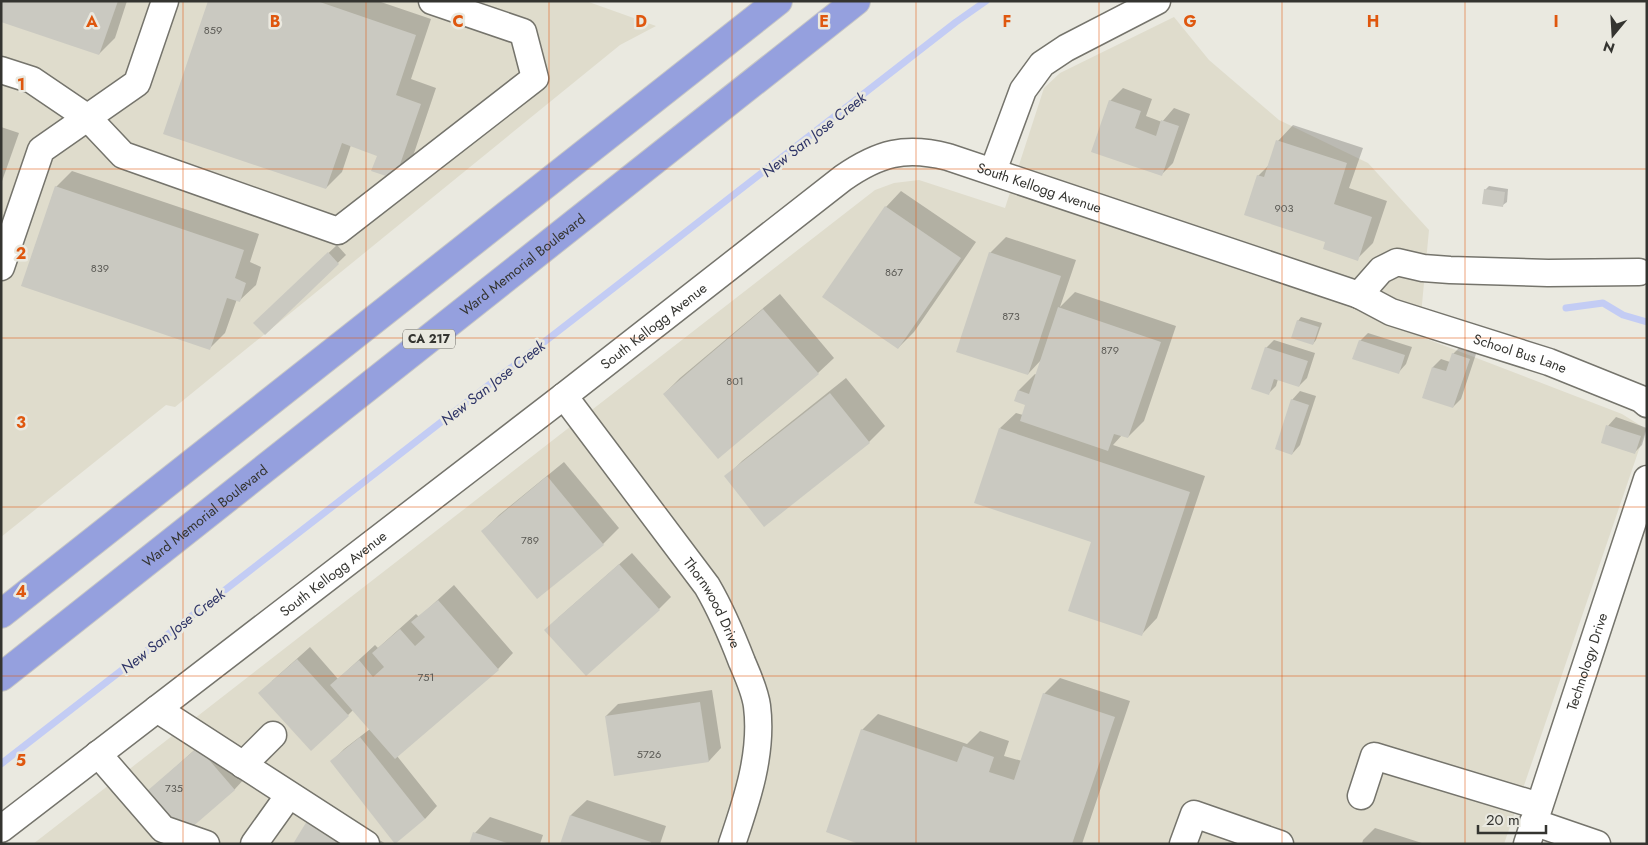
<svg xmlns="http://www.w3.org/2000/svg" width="1648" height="845" viewBox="0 0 1648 845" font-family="Jost,sans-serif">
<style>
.built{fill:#dfdccc}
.shadow{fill:#0003}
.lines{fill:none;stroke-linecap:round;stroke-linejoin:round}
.stream{stroke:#c3ccf4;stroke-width:7}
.building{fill:#cac9c1}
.minor-casing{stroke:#75746c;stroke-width:29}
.highway-casing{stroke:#c6c6c5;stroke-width:30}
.minor{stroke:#fff;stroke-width:26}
.highway{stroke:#95a0de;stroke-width:28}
.grid{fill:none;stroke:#df570e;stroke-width:1;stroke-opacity:0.55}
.labels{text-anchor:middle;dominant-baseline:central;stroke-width:5;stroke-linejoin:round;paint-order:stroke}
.number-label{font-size:11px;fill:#5a5954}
.shield{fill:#eae9e0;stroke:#6b6a65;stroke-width:1}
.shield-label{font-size:12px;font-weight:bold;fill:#343430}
.street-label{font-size:14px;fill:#343430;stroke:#eae9e0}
.water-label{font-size:15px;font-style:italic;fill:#2f3567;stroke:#eae9e0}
.grid-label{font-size:16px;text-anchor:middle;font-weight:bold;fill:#df570e;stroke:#eae9e0;stroke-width:5;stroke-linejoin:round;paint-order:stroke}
</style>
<rect width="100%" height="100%" fill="#eae9e0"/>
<g class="built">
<path d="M 1,1 L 586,1 L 656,26 L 620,45 L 175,407 L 166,405 L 1,537 Z"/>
<path d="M 1174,17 L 1209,60 L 1279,120 L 1368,163 L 1429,230 L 1419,336 L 1622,414 L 1646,429 L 1504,844 L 33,844 L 875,190 L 894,183 L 919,180 L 1005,208 L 1044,88 L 1060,73 Z"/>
</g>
<g class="shadow">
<path d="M 1,1 L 127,1 L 115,38 L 99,54 Z"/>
<path d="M 210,1 L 378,1 L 431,19 L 411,79 L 436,88 L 411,162 L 395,178 L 378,155 L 351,145 L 342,172 L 326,188 Z"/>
<path d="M 1123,88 L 1152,99 L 1146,116 L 1162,122 L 1174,108 L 1190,114 L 1173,163 L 1161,175 L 1110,101 Z"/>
<path d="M 1293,125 L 1363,148 L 1349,188 L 1387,201 L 1373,243 L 1357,259 L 1326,242 L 1258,176 L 1270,164 L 1278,141 Z"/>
<path d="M 1,127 L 19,133 L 1,184 Z"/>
<path d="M 72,171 L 259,234 L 250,262 L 261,267 L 256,285 L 240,300 L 237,299 L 225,333 L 209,349 L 56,187 Z"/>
<path d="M 1489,186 L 1508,189 L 1507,202 L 1503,205 L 1485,190 Z"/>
<path d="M 901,191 L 976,242 L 914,332 L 898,348 L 886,207 Z"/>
<path d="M 1006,237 L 1076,260 L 1060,307 L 1075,292 L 1176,326 L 1144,421 L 1128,437 L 1122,435 L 1113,445 L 1205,476 L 1157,618 L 1142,634 L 1093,542 L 1000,428 L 1016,413 L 1023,415 L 1027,404 L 1016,400 L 1019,390 L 1035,374 L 1037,375 L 1042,359 L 1028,374 L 990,253 Z"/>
<path d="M 337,245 L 346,255 L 265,333 L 263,315 Z"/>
<path d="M 780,294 L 834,358 L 818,373 L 664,394 L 680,378 Z"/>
<path d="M 1301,317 L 1322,323 L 1316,340 L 1313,344 L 1298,321 Z"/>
<path d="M 1368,333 L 1412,347 L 1406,364 L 1398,373 L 1360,341 Z"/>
<path d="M 1274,340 L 1315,353 L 1307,378 L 1299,386 L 1278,379 L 1276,386 L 1268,394 L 1266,348 Z"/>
<path d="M 1461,346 L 1477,351 L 1461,399 L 1453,407 L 1423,397 L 1433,367 L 1441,359 L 1450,362 L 1453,354 Z"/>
<path d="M 846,378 L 885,426 L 869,442 L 726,477 L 742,461 Z"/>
<path d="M 1300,391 L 1316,396 L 1300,445 L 1292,454 L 1292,400 Z"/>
<path d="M 1616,417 L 1647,428 L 1642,445 L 1634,453 L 1608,426 Z"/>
<path d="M 564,462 L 619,528 L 603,544 L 538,597 L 483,531 L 499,515 Z"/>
<path d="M 632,553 L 671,597 L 659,609 L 558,618 Z"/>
<path d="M 454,585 L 513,653 L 498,669 L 397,756 L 437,806 L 425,819 L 332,761 L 344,749 L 370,729 L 353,710 L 348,715 L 272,681 L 310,647 L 338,679 L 375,645 L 378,648 L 416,614 L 419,617 Z"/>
<path d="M 1060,678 L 1130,701 L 1082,844 L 863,844 L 862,730 L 878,714 L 967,744 L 980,731 L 1009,741 L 1004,756 L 1022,761 L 1044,694 Z"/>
<path d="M 712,690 L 721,748 L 709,761 L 615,774 L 606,716 L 618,704 Z"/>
<path d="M 210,736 L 246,777 L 234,790 L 148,792 Z"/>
<path d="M 587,800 L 666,826 L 660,844 L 562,844 L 571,815 Z"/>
<path d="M 323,805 L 386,844 L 295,844 Z"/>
<path d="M 490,817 L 543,835 L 540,844 L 471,844 L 475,833 Z"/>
<path d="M 1375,828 L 1425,844 L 1362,844 L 1363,840 Z"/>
</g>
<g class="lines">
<g class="stream">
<path d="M 1566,308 L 1603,303 L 1623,315 L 1647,322"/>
<path d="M 1,764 C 318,515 639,271 956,22 L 986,1"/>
</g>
</g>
<g class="building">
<path d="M 1,1 L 118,1 L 99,55 L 1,22 Z"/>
<path d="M 208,1 L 317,1 L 416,35 L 396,95 L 421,104 L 395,179 L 371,171 L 377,156 L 342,143 L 326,189 L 163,134 Z"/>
<path d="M 1109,100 L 1141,111 L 1135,128 L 1156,136 L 1161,120 L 1179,126 L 1162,176 L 1091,152 Z"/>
<path d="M 1276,140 L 1347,163 L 1334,204 L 1372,217 L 1358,261 L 1323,249 L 1325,242 L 1244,215 L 1257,175 L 1264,177 Z"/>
<path d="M 55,186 L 244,250 L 235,278 L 246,283 L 240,302 L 227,298 L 210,350 L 21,286 Z"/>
<path d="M 1484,189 L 1505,192 L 1503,207 L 1482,204 Z"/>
<path d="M 885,206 L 961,258 L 898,349 L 822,297 Z"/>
<path d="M 328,252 L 339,264 L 265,335 L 253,323 Z"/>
<path d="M 989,252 L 1061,276 L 1028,375 L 956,352 Z"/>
<path d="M 1058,307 L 1161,342 L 1128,438 L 1114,434 L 1108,451 L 1020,421 L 1025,405 L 1014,401 L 1018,390 L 1029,394 Z"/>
<path d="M 763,309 L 819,374 L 718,459 L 663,394 Z"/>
<path d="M 1297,320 L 1319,327 L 1313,345 L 1291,338 Z"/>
<path d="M 1359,340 L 1405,355 L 1399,374 L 1352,359 Z"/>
<path d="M 1265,347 L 1308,361 L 1299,387 L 1274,379 L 1269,395 L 1251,389 Z"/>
<path d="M 1452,353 L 1470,359 L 1453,408 L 1422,398 L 1432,367 L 1446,371 Z"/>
<path d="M 830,393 L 870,443 L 764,527 L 724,476 Z"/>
<path d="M 1291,399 L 1309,405 L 1292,455 L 1275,449 Z"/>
<path d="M 1606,425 L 1641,436 L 1635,454 L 1601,443 Z"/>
<path d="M 999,428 L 1190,492 L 1142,636 L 1068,611 L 1091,542 L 974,503 Z"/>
<path d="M 547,476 L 604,545 L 537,599 L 481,531 Z"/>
<path d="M 619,564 L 660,610 L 586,676 L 544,630 Z"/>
<path d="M 438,600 L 499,670 L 395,759 L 330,685 L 359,660 L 373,677 L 384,667 L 372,653 L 400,629 L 415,646 L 425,637 L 411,622 Z"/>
<path d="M 297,659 L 349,716 L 311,751 L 258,693 Z"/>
<path d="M 1043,693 L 1115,717 L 1072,844 L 859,844 L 826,832 L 861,729 L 957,762 L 963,746 L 994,757 L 989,772 L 1014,780 Z"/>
<path d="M 700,702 L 709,762 L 614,776 L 605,716 Z"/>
<path d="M 360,737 L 425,819 L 395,844 L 330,761 Z"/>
<path d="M 198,747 L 235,790 L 183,835 L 146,792 Z"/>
<path d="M 570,815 L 651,842 L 650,844 L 560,844 Z"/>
<path d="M 310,816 L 355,844 L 293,844 Z"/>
<path d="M 473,832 L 507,843 L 507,844 L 469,844 Z"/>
</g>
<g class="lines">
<g class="minor-casing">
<g id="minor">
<path d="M 1,70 L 32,80 L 88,118 L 123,155 L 338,231 L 535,78 L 523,32 L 432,1"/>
<path d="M 993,171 L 1023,90 L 1042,64 L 1066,48 L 1157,1"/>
<path d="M 1,267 L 41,150 L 137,83 L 165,1"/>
<path d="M 1359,295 L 1381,270 L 1397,262 L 1423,268 L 1450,270 L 1548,273 L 1639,272"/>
<path id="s1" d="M 564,396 L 707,586 C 721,610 732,636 742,662 C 748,676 755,691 757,706 C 763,753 747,800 732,844"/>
<path d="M 157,709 L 366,844"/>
<path d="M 98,754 L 163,829 L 206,844"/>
<path d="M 243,765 L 273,735"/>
<path d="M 1361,796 L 1374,756 L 1539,806"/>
<path d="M 1533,822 L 1597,844"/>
<path id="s2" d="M 1,829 L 564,396 L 843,178 C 879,153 905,146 948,157 L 1359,295 L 1391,312 L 1549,362 L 1641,399 L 1647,404"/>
<path d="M 254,844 L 289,795"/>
<path d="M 1183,844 L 1194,814 L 1280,844"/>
<path id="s3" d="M 1527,844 L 1647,479"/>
</g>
</g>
<g class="highway-casing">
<g id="highway">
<path d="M 1,614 L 778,1"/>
<path id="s4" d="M 1,677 L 856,1"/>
</g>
</g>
<use href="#minor" class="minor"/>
<use href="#highway" class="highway"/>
</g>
<path class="grid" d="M 183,1 L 183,844M 366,1 L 366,844M 549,1 L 549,844M 732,1 L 732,844M 916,1 L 916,844M 1099,1 L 1099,844M 1282,1 L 1282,844M 1465,1 L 1465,844M 1,169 L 1647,169M 1,338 L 1647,338M 1,507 L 1647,507M 1,676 L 1647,676"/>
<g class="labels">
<g class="number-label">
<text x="213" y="30">859</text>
<text x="1284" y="208">903</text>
<text x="100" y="268">839</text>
<text x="894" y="272">867</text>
<text x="1011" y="316">873</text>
<text x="1110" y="350">879</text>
<text x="735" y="381">801</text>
<text x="530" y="540">789</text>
<text x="426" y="677">751</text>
<text x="649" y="754">5726</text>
<text x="174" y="788">735</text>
</g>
<rect class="shield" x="403" y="329.5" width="52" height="19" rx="4"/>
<g class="shield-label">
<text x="429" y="339">CA 217</text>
</g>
<g class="street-label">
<text stroke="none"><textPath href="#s2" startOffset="1272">South Kellogg Avenue</textPath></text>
<text stroke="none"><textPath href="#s4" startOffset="665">Ward Memorial Boulevard</textPath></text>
<text stroke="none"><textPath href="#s2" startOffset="824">South Kellogg Avenue</textPath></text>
<text stroke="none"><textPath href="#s2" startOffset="1781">School Bus Lane</textPath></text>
<text stroke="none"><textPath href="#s4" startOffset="260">Ward Memorial Boulevard</textPath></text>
<text stroke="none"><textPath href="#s2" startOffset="419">South Kellogg Avenue</textPath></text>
<text stroke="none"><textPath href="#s1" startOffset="255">Thornwood Drive</textPath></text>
<text stroke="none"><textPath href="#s3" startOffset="192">Technology Drive</textPath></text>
</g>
<g class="water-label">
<text transform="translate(814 135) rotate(-38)">New San Jose Creek</text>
<text transform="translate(493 383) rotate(-38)">New San Jose Creek</text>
<text transform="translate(173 631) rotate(-38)">New San Jose Creek</text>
</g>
</g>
<g class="grid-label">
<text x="92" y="27">A</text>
<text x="275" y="27">B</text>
<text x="458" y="27">C</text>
<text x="641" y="27">D</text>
<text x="824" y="27">E</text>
<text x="1007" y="27">F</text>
<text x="1190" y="27">G</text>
<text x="1373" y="27">H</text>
<text x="1556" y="27">I</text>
<text x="21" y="90">1</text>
<text x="21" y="259">2</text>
<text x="21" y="428">3</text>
<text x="21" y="597">4</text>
<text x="21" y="766">5</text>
</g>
<rect width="1648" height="845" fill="none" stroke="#343430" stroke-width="5"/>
<g transform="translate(1613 35) rotate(198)" stroke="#eae9e0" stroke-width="4" paint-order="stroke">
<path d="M0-4L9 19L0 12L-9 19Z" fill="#343430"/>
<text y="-8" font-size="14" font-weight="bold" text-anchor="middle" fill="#343430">N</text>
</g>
<path d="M1478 825v8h68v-8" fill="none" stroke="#343430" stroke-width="2.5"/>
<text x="1486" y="825" font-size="15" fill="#343430" stroke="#eae9e0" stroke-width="4" paint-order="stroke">20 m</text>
</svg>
